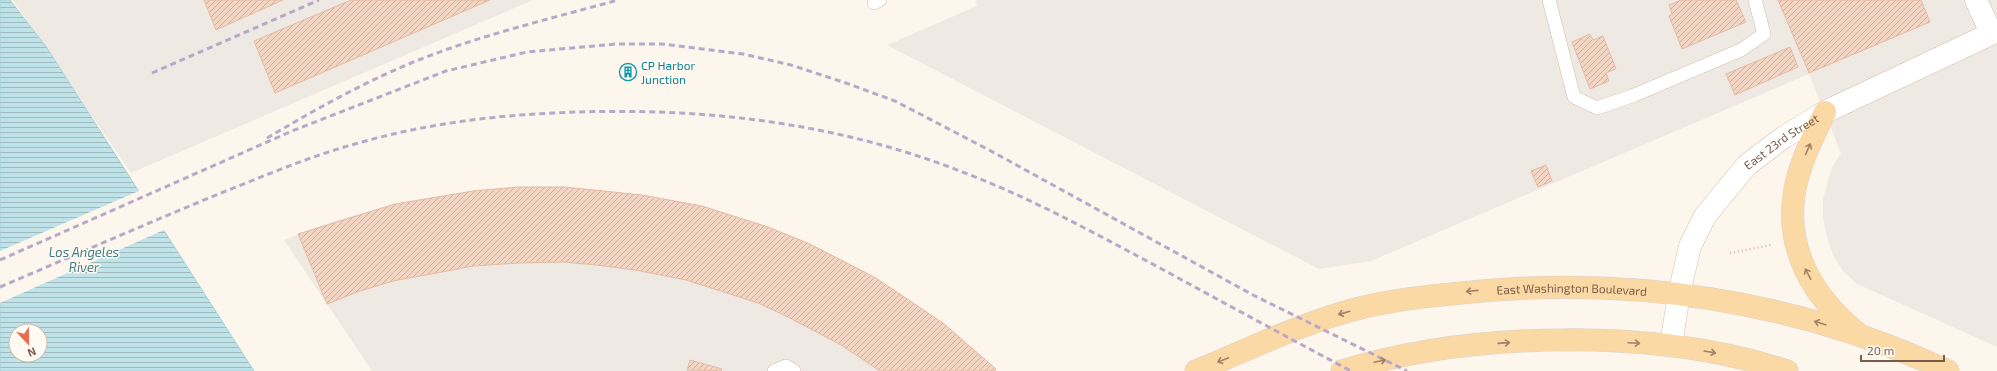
<svg xmlns="http://www.w3.org/2000/svg" width="1997" height="371" viewBox="0 0 1997 371" font-family="'Exo 2',sans-serif">
<style>
.industrial{fill:#efe9e4}
.water{fill:url(#water-rules);stroke:#a5d3da;fill-rule:evenodd}
.pier{fill:#fdf6ec}
.building{fill:url(#building-hatch);stroke:#e6bba3}
.lines{fill:none;stroke-linecap:round;stroke-linejoin:round}
.lane-casing{stroke:#d1beb0;stroke-width:14}
.street-casing{stroke:#d1beb0;stroke-width:23}
.primary-casing{stroke:#dad1cd;stroke-width:23}
.path{stroke:#d9b8a5;stroke-width:2.5;stroke-dasharray:1 3;stroke-linecap:butt}
.lane{stroke:#fff;stroke-width:13}
.street{stroke:#fff;stroke-width:22}
.primary{stroke:#fbd9a5;stroke-width:22}
.rail{stroke:#b9a8c9;stroke-width:3;stroke-dasharray:6 4;stroke-linecap:butt}
.oneway{stroke:#a18267}
.labels{text-anchor:middle;dominant-baseline:central;stroke-width:3;stroke-linejoin:round;paint-order:stroke}
.culture-label{font-size:12px;fill:#0d838f;stroke:#fffaf3;text-anchor:start}
.street-label{font-size:12px;fill:#7a5c4d;stroke:#fffaf3}
.water-label{font-size:13px;font-style:italic;fill:#437c86;stroke:#fffaf3}
</style>
<defs>
<pattern id="water-rules" width="6" height="5" patternUnits="userSpaceOnUse"><rect width="6" height="5" fill="#bfe3e8"/><path d="M0 2.5h6" fill="none" stroke="#a0bbbe"/></pattern>
<pattern id="building-hatch" width="6" height="6" patternUnits="userSpaceOnUse"><rect width="6" height="6" fill="#f3d5c3"/><path d="M-1 1l2-2M0 6l6-6M5 7l2-2" fill="none" stroke="#cab0a1"/></pattern>
</defs>
<rect width="100%" height="100%" fill="#fdf6ec"/>
<g class="industrial">
<path d="M 13,0 L 533,0 L 131,173 Z"/>
<path d="M 975,0 L 1997,0 L 1997,347 L 1857,284 L 1843,271 L 1833,255 L 1827,237 L 1823,218 L 1823,199 L 1832,167 L 1841,153 L 1809,74 L 1371,261 L 1319,269 L 887,45 L 977,6 Z"/>
<path d="M 518,187 L 565,187 L 642,195 L 702,206 L 768,227 L 810,244 L 876,278 L 943,323 L 998,371 L 372,371 L 284,240 L 334,221 L 395,204 L 473,191 Z"/>
</g>
<path class="water" d="M 0,0 L 10,0 L 47,48 L 254,371 L 0,371 ZM 16,331 L 40,331 L 40,355 L 16,355 Z"/>
<path class="pier" d="M 141,190 L 166,229 L 0,303 L 0,251 Z"/>
<g class="building">
<path d="M 204,0 L 283,0 L 216,30 Z"/>
<path d="M 351,0 L 490,0 L 275,93 L 254,41 Z"/>
<path d="M 1681,0 L 1736,0 L 1746,22 L 1682,49 L 1669,16 L 1672,14 L 1669,5 Z"/>
<path d="M 1778,0 L 1921,0 L 1930,22 L 1809,73 Z"/>
<path d="M 1590,34 L 1593,40 L 1603,36 L 1616,69 L 1606,73 L 1609,81 L 1590,89 L 1572,42 Z"/>
<path d="M 1790,47 L 1798,67 L 1735,95 L 1726,74 Z"/>
<rect x="621" y="67" width="14" height="11"/>
<path d="M 1546,165 L 1552,181 L 1538,187 L 1531,171 Z"/>
<path d="M 518,187 L 565,187 L 642,195 L 702,206 L 768,227 L 810,244 L 876,278 L 943,323 L 996,369 L 994,371 L 880,371 L 841,345 L 786,316 L 758,303 L 686,280 L 635,270 L 596,265 L 564,262 L 519,263 L 474,266 L 393,281 L 360,291 L 327,304 L 298,234 L 395,204 L 473,191 Z"/>
<path d="M 690,360 L 722,369 L 721,371 L 687,370 Z"/>
</g>
<g class="lines">
<g class="lane-casing">
<g id="lane">
<path d="M 1549,0 L 1574,97 L 1597,108 L 1632,96 L 1741,50 L 1764,34 L 1755,0"/>
<path d="M 874,3 L 880,0"/>
<path d="M 774,371 L 786,366 L 794,371"/>
</g>
</g>
<g class="street-casing">
<g id="street">
<path d="M 1976,0 L 1991,33"/>
<path id="s1" d="M 1671,345 L 1679,294 L 1690,246 L 1705,216 L 1747,165 L 1784,137 L 1825,112 L 1997,31"/>
</g>
</g>
<g class="primary-casing">
<g id="primary">
<path d="M 1825,112 C 1813,137 1800,162 1795,189 C 1784,247 1812,296 1856,332"/>
<path id="s2" d="M 1196,371 C 1250,349 1304,322 1360,308 C 1393,300 1427,296 1461,293 C 1626,275 1797,300 1948,371"/>
<path d="M 1342,371 C 1473,331 1657,328 1787,371"/>
</g>
</g>
<path class="path" d="M 1730,253 L 1771,245"/>
<use href="#lane" class="lane"/>
<use href="#street" class="street"/>
<use href="#primary" class="primary"/>
<g class="rail">
<path d="M 152,73 L 319,0"/>
<path d="M 267,138 C 311,112 357,86 404,66 C 472,37 546,20 618,0"/>
<path d="M 0,260 L 292,131 L 446,71 L 527,52 L 616,44 L 662,44 L 743,54 L 791,65 L 846,83 L 895,101 L 991,151 L 1253,295 L 1407,371"/>
<path d="M 0,287 C 75,255 150,222 226,191 C 269,174 311,156 355,144 C 420,125 487,116 554,113 C 695,106 834,121 965,173 C 1033,199 1096,234 1160,268 C 1224,303 1287,337 1351,371"/>
</g>
</g>
<defs><path id="oneway-shaft" d="M-6 0H5M1.5-3L5.5 0L1.5 3" fill="none" stroke-width="1.6" stroke-linecap="round" stroke-linejoin="round"/></defs>
<g class="oneway">
<use href="#oneway-shaft" transform="translate(1808 149) rotate(-66)"/>
<use href="#oneway-shaft" transform="translate(1808 274) rotate(-118)"/>
<use href="#oneway-shaft" transform="translate(1472 291) rotate(174)"/>
<use href="#oneway-shaft" transform="translate(1344 313) rotate(164)"/>
<use href="#oneway-shaft" transform="translate(1820 323) rotate(-163)"/>
<use href="#oneway-shaft" transform="translate(1504 343) rotate(-4)"/>
<use href="#oneway-shaft" transform="translate(1634 343) rotate(3)"/>
<use href="#oneway-shaft" transform="translate(1710 352) rotate(10)"/>
<use href="#oneway-shaft" transform="translate(1223 360) rotate(158)"/>
<use href="#oneway-shaft" transform="translate(1380 361) rotate(-12)"/>
</g>
<defs>
<g id="building-ring" transform="scale(0.9)"><circle r="9.5" fill="#fffaf3" stroke="#0f9aa8" stroke-width="1.5"/><path d="M-4-6H4V6H1V3H-1V6H-4ZM-2.5-4.3h1.7v1.8h-1.7ZM.8-4.3h1.7v1.8H.8ZM-2.5-1h1.7V.8h-1.7ZM.8-1h1.7V.8H.8Z" fill="#0f9aa8"/></g>
</defs>
<g fill-rule="evenodd">
<use href="#building-ring" x="628" y="72"/>
</g>
<g class="labels">
<g class="culture-label">
<text x="641" y="65">CP Harbor<tspan x="641" dy="14">Junction</tspan></text>
</g>
<g class="street-label">
<text stroke="none"><textPath href="#s1" startOffset="242">East 23rd Street</textPath></text>
<text stroke="none"><textPath href="#s2" startOffset="389">East Washington Boulevard</textPath></text>
</g>
<g class="water-label">
<text x="84" y="252">Los Angeles<tspan x="84" dy="15">River</tspan></text>
</g>
</g>
<g transform="translate(28 343) rotate(158)"><circle r="19" fill="#fffaf3" stroke="#cabbb1"/>
<path d="M0-3L7 15L0 10L-7 15Z" fill="#e76f51"/>
<text y="-6" font-size="11" font-weight="bold" text-anchor="middle" fill="#7a5c4d">N</text>
</g>
<path d="M1861 355v6h83v-6" fill="none" stroke="#7a5c4d" stroke-width="2"/>
<text x="1867" y="355" font-size="12" fill="#7a5c4d" stroke="#fffaf3" stroke-width="3" paint-order="stroke">20 m</text>
</svg>
